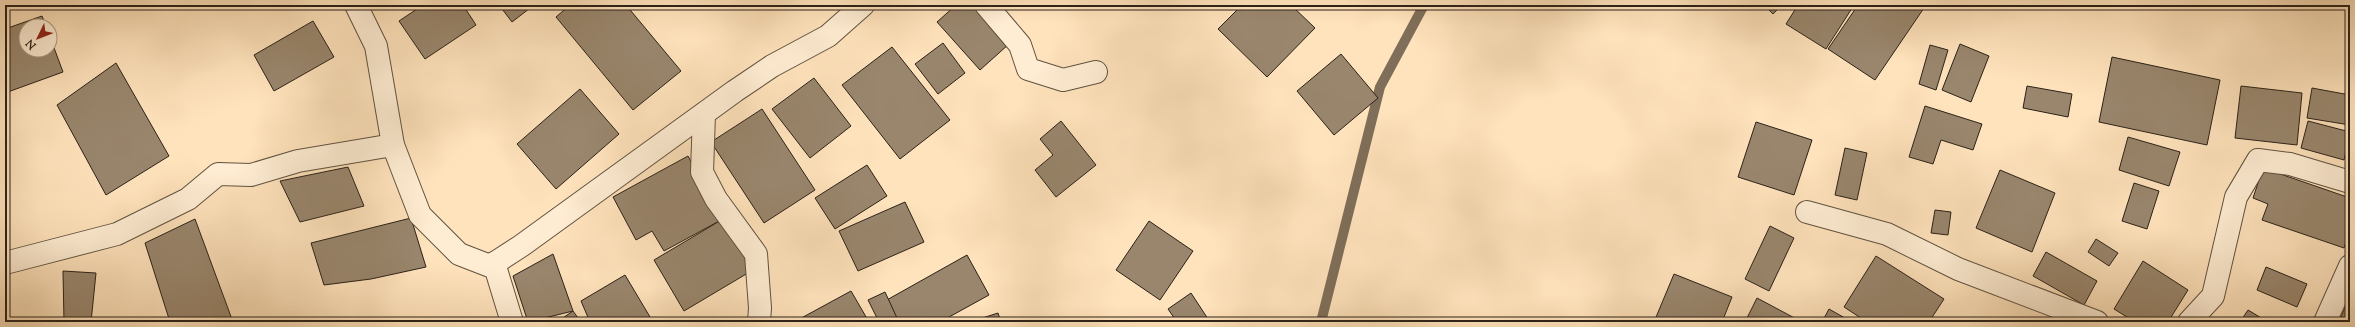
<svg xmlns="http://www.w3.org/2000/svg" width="2355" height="327" viewBox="0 0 2355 327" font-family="'Sorts Mill Goudy',serif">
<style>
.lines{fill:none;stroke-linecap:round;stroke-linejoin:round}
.stream{stroke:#7f6e59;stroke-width:10}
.building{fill:#99866d;stroke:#2b2118}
.minor-casing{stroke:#605241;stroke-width:24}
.minor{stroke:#ffedd3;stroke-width:22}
</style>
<rect width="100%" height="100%" fill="#ffe3bc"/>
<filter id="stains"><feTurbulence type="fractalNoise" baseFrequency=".005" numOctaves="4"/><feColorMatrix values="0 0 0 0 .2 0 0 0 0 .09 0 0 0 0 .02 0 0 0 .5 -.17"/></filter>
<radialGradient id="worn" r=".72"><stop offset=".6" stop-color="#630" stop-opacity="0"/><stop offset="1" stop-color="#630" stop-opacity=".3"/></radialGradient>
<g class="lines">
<path class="stream" d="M 1321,322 L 1380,87 L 1424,5"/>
</g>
<g class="building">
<path d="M 423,5 L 463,5 L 476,25 L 425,59 L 399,21 Z"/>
<path d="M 499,5 L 534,5 L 512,22 Z"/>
<path d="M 570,5 L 626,5 L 681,71 L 633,110 L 556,17 Z"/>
<path d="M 956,5 L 973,5 L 1009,44 L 980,70 L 937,22 Z"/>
<path d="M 1242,5 L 1291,5 L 1315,28 L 1267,77 L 1218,29 Z"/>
<path d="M 1764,5 L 1782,5 L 1773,14 Z"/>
<path d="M 1798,5 L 1854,5 L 1826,49 L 1786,24 Z"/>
<path d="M 1858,5 L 1926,5 L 1875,80 L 1828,49 Z"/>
<path d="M 42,16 L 46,26 L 26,26 L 26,50 L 50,50 L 50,37 L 63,72 L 5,93 L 5,29 Z"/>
<path d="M 313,21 L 334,57 L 274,91 L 254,55 Z"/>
<path d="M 943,43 L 965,73 L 938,94 L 915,64 Z"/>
<path d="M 1960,44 L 1989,56 L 1971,102 L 1942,90 Z"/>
<path d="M 1930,45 L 1948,50 L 1936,90 L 1919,84 Z"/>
<path d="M 892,47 L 950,120 L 900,159 L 842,85 Z"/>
<path d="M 1341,54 L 1378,98 L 1334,135 L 1297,91 Z"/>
<path d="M 2112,57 L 2220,80 L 2207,145 L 2099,122 Z"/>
<path d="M 116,63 L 169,156 L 106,195 L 57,105 Z"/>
<path d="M 814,78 L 851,126 L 810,158 L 772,109 Z"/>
<path d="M 2027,86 L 2072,94 L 2068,117 L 2023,108 Z"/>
<path d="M 2241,86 L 2302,93 L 2297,145 L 2235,138 Z"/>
<path d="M 2312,88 L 2350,95 L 2350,125 L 2307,118 Z"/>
<path d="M 580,89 L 619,134 L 556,189 L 517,144 Z"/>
<path d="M 1925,106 L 1982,124 L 1973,150 L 1941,140 L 1933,164 L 1909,157 Z"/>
<path d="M 762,109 L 815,190 L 764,223 L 711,142 Z"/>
<path d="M 1061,121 L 1096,165 L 1056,197 L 1035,170 L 1053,155 L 1040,139 Z"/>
<path d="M 2308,121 L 2350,132 L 2344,160 L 2301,148 Z"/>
<path d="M 1756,122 L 1812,140 L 1794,195 L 1738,177 Z"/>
<path d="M 2128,137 L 2180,152 L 2169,186 L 2119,170 Z"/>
<path d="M 1845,148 L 1867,153 L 1857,200 L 1835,195 Z"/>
<path d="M 688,156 L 723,219 L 664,251 L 652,231 L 636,240 L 613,197 Z"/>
<path d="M 867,165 L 887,196 L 835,229 L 815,198 Z"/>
<path d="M 348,167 L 364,206 L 300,222 L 280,181 Z"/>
<path d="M 2263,168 L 2350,198 L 2350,230 L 2344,248 L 2262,220 L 2268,204 L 2253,198 Z"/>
<path d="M 2000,170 L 2055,193 L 2032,252 L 1976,228 Z"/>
<path d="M 2134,183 L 2159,191 L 2147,229 L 2122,221 Z"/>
<path d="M 905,202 L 924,242 L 858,271 L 839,231 Z"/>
<path d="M 1935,210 L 1951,212 L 1948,235 L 1931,233 Z"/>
<path d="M 411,218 L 426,267 L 371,279 L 324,285 L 311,243 Z"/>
<path d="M 195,219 L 233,322 L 170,322 L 145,243 Z"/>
<path d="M 723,219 L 753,270 L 684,311 L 654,260 Z"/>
<path d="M 1149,221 L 1193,251 L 1160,300 L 1116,270 Z"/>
<path d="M 1770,226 L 1794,238 L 1769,291 L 1745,279 Z"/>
<path d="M 2096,239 L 2118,253 L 2109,266 L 2088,252 Z"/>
<path d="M 2046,252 L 2097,281 L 2084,305 L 2033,276 Z"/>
<path d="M 553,254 L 573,311 L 528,322 L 513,276 Z"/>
<path d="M 967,255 L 989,295 L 940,322 L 896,322 L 885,301 Z"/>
<path d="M 1876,256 L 1944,299 L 1929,322 L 1867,322 L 1844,307 Z"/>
<path d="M 2143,261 L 2188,290 L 2168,322 L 2135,322 L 2114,309 Z"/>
<path d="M 2266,267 L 2307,284 L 2297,307 L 2257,290 Z"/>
<path d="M 63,271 L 96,273 L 91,322 L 64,322 Z"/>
<path d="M 1674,274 L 1732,297 L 1722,322 L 1654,322 Z"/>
<path d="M 625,275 L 653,322 L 590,322 L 581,301 Z"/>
<path d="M 851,291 L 869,322 L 794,322 Z"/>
<path d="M 885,292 L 897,318 L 888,322 L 879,322 L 868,300 Z"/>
<path d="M 1191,293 L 1210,322 L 1177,322 L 1168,309 Z"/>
<path d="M 2350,295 L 2350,322 L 2339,322 Z"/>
<path d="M 1757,298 L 1802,322 L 1745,322 Z"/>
<path d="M 1829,309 L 1852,322 L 1822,322 Z"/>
<path d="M 2248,310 L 2268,322 L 2240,322 Z"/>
<path d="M 573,311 L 581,322 L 557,322 Z"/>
<path d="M 998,313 L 1001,322 L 970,322 Z"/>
</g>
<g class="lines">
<g class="minor-casing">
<g id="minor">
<path d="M 356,5 L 376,46 L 393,145 L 420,215 L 459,254 L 490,266 L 521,246 L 735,91 L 772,66 L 828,36 L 863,5"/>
<path d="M 986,5 L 1020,45 L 1028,69 L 1063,80 L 1096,72"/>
<path d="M 704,114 L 702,172 L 716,199 L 756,254 L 760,308 L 759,322"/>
<path d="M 1807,212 L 1887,234 L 1958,269 L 2097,322"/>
<path d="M 5,263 L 117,234 L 188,199 L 218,174 L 251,175 L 298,161 L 393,145"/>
<path d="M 494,263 L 512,322"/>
<path d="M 2189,322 L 2213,296 L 2236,197 L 2258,160 L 2290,164 L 2350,182"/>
<path d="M 2325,322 L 2350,266"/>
</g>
</g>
<use href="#minor" class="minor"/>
</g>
<rect width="2355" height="327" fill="none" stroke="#ffe3bc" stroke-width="20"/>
<rect x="6" y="6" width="2343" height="315" fill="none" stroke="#2b2118" stroke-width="2"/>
<rect x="10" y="10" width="2335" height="307" fill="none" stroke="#2b2118"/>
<g transform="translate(38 38) rotate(227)"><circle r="19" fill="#ffedd3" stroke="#aa9b88"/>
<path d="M0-3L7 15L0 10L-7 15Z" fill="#8f2418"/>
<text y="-6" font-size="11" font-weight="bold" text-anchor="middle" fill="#2b2118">N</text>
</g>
<rect width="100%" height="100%" filter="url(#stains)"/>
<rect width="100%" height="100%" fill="url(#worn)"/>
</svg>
